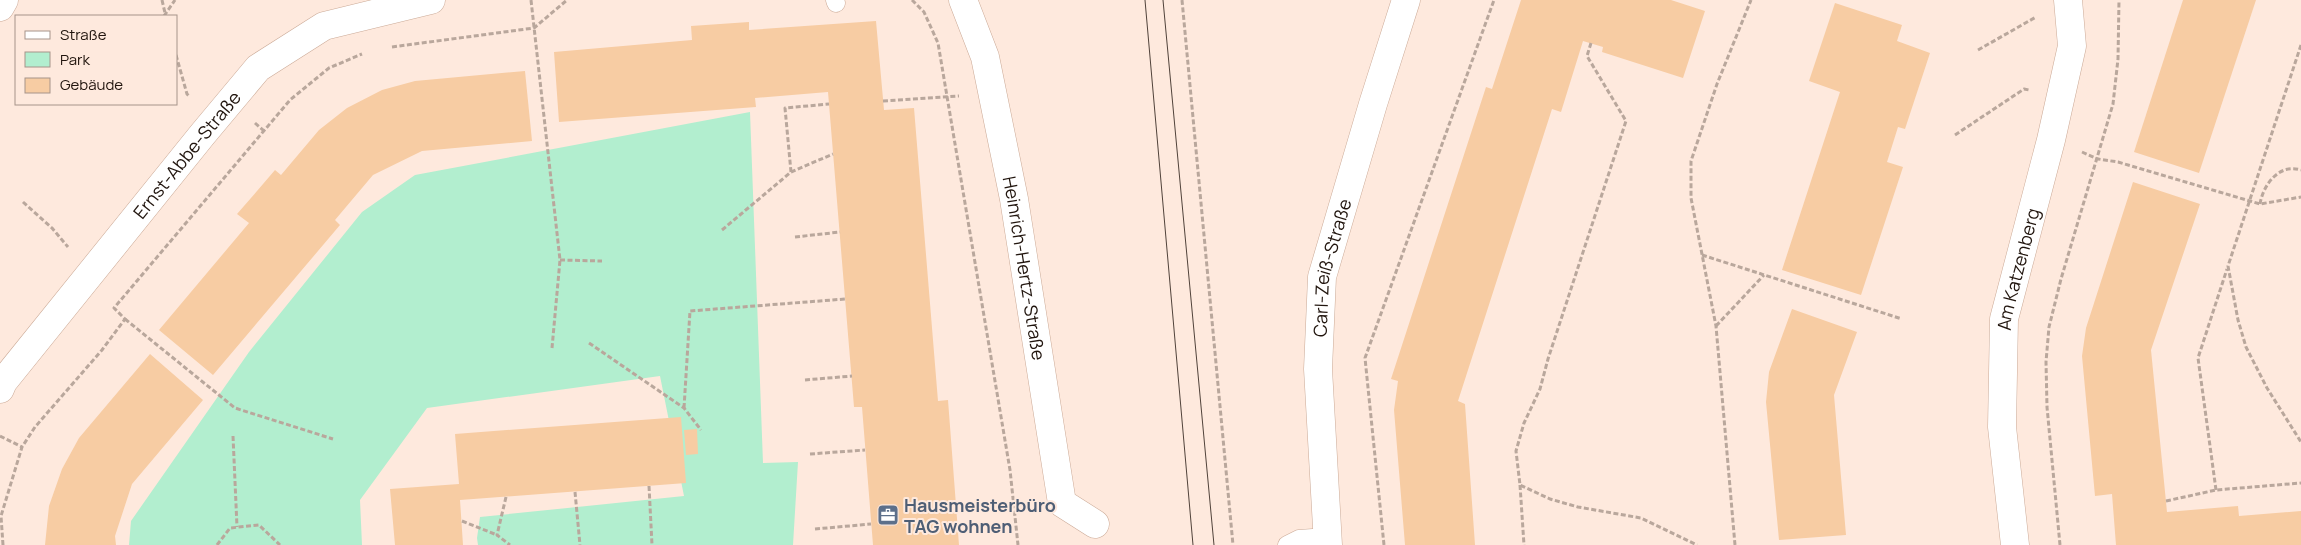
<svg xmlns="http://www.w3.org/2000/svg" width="2301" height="545" viewBox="0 0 2301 545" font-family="Manrope,sans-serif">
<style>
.green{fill:#b2eecf}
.building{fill:#f7cca3}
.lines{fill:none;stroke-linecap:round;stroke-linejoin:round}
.service-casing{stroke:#cbaa97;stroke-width:19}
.minor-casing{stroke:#cbaa97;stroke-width:29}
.path{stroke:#b9a79c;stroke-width:3;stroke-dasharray:5 2.5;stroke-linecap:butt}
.service{stroke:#fff;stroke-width:18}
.minor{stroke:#fff;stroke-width:28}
.tram{stroke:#50423a;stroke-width:1}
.labels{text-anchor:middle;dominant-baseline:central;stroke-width:4;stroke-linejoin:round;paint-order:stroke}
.street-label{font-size:18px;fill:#21150e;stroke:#fee9dd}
.service-label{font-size:18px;font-weight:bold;fill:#4e5e75;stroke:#fee9dd;text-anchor:start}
</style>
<rect width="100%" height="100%" fill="#fee9dd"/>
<path class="green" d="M 750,112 L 763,463 L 798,462 L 793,545 L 478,545 L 477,538 L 480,517 L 684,496 L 660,376 L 427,408 L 360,500 L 362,545 L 129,545 L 131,521 L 249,352 L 362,212 L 415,175 Z"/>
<g class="building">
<path d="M 1521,0 L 1671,0 L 1705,11 L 1683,78 L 1602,52 L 1603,47 L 1583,41 L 1561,112 L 1552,109 L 1458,401 L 1465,404 L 1475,545 L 1405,545 L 1394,410 L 1398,381 L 1391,379 L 1486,87 L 1492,89 Z"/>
<path d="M 2183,0 L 2256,0 L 2199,173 L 2134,152 Z"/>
<path d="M 1835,3 L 1902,25 L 1897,41 L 1930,53 L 1905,129 L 1898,127 L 1887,162 L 1903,167 L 1861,295 L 1782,270 L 1840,92 L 1809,81 Z"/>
<path d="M 876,21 L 884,110 L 914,108 L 938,401 L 948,400 L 959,545 L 873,545 L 862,407 L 854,407 L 828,92 L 755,98 L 756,107 L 559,122 L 554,52 L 692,40 L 691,26 L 749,22 L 749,30 Z"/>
<path d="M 525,71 L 532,141 L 422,151 L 373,175 L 335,220 L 340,225 L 213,375 L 159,330 L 249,223 L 237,214 L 257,191 L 275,170 L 281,175 L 319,130 L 347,108 L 382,90 L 415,81 Z"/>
<path d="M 2133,182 L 2200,204 L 2151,350 L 2167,512 L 2238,506 L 2239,516 L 2301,511 L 2301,545 L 2116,545 L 2112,494 L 2095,496 L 2082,356 L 2086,328 Z"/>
<path d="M 1792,309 L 1857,332 L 1834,395 L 1846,535 L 1779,540 L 1766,402 L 1769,372 Z"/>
<path d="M 150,354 L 203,400 L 132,484 L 115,536 L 116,545 L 45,545 L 49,506 L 62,469 L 79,438 Z"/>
<path d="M 681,417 L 686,483 L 460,500 L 463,545 L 395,545 L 390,489 L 459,484 L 455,434 Z"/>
<path d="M 697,429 L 698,454 L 686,455 L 684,430 Z"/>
</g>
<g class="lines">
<g class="service-casing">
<g id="service">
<path d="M 835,0 L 836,3"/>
<path d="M 1287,545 L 1299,539 L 1327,537"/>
</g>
</g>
<g class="minor-casing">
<g id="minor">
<path id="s1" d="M 963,0 L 985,57 L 1014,199 L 1062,503 L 1095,524"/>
<path d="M 0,7 L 4,0"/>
<path id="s2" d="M 0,389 L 3,382 L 202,135 L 258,68 L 324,26 L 431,0"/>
<path id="s3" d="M 1328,545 L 1318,369 L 1322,277 L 1373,104 L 1406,0"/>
<path id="s4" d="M 2015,545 L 2002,427 L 2004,319 L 2051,140 L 2072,46 L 2068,0"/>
</g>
</g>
<g class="path">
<path d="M 162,0 L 165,13"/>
<path d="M 531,0 L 560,260 L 552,348"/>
<path d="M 912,0 L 924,12 L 938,43 L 1010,470 L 1018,545"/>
<path d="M 1182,0 L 1233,545"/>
<path d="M 164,16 L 175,0"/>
<path d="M 1591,43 L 1587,56 L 1626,121 L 1548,359 L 1540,389 L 1524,423 L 1516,451 L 1520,485 L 1550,499 L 1578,507 L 1641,518 L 1697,545"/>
<path d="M 2301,45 L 2228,266 L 2238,320 L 2246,347 L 2267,388 L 2301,442"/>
<path d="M 392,47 L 534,28 L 567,0"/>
<path d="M 1978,50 L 2036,17"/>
<path d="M 176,55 L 187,94 L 190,97"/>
<path d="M 883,101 L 959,96"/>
<path d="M 255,123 L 264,131"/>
<path d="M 1955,135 L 2024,89 L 2029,90"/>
<path d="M 2082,152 L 2098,159 L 2118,162 L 2260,204 L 2301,197"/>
<path d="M 791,172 L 785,108 L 829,104"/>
<path d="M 23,202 L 52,228 L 68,247"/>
<path d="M 2260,204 C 2263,185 2279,163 2301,170"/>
<path d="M 722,230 L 791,172 L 833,154"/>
<path d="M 795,237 L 840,232"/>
<path d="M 1702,255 L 1902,319"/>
<path d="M 560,260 L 602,261"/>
<path d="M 125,319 L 235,408 L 333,439"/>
<path d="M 1716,326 L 1764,275"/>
<path d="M 589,343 L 684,408 L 701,430"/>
<path d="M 805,380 L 852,376"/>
<path d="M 684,408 L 690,311 L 845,299"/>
<path d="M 0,436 L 22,447"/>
<path d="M 233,436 L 237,527"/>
<path d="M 810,454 L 865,450"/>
<path d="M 1520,485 L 1524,545"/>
<path d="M 649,486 L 652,545"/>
<path d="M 2216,490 L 2198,358 L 2227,269"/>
<path d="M 575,492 L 580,545"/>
<path d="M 506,497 L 497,535 L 510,545"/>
<path d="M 2166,501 L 2216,490 L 2301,483"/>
<path d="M 462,521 L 497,535"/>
<path d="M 815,529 L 871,524"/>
<path d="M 3,545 L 1,516 L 22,447 L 35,427 L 102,350 L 125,319 L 114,308 L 290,100 L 329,68 L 362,54"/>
<path d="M 217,545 L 230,528 L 259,525 L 280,545"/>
<path d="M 1384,545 L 1365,358 L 1494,0"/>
<path d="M 1735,545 L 1716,326 L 1691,198 L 1691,161 L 1717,84 L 1751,0"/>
<path d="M 2060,545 L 2047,407 L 2046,362 L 2049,327 L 2061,279 L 2113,104 L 2118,59 L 2119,0"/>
</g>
<use href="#service" class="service"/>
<use href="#minor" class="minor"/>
<g class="tram">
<path d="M 1145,0 L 1193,545"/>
<path d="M 1163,0 L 1214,545"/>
</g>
</g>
<defs>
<g id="office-square" transform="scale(1.125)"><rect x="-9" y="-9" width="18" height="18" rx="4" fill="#5c6f8a" stroke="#fee9dd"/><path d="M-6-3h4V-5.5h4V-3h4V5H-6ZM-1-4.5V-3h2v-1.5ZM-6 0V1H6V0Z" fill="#fff"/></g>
</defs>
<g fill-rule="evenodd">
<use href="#office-square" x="888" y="515"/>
</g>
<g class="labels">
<g class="street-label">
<text stroke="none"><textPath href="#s2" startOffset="300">Ernst-Abbe-Straße</textPath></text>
<text stroke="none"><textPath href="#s3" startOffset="279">Carl-Zeiß-Straße</textPath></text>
<text stroke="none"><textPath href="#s1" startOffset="276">Heinrich-Hertz-Straße</textPath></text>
<text stroke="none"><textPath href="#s4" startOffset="278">Am Katzenberg</textPath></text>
</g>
<g class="service-label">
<text x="904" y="505">Hausmeisterbüro<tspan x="904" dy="21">TAG wohnen</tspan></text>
</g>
</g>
<rect x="15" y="15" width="162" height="90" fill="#fee9dd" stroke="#a6948a"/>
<rect x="25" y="31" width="25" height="8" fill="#ffffff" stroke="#a6948a"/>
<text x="60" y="40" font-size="15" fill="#21150e">Straße</text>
<rect x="25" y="52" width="25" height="15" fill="#b2eecf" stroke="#a6948a"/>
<text x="60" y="65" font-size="15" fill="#21150e">Park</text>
<rect x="25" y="78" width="25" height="15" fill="#f7cca3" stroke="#a6948a"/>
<text x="60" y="90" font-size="15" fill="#21150e">Gebäude</text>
</svg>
